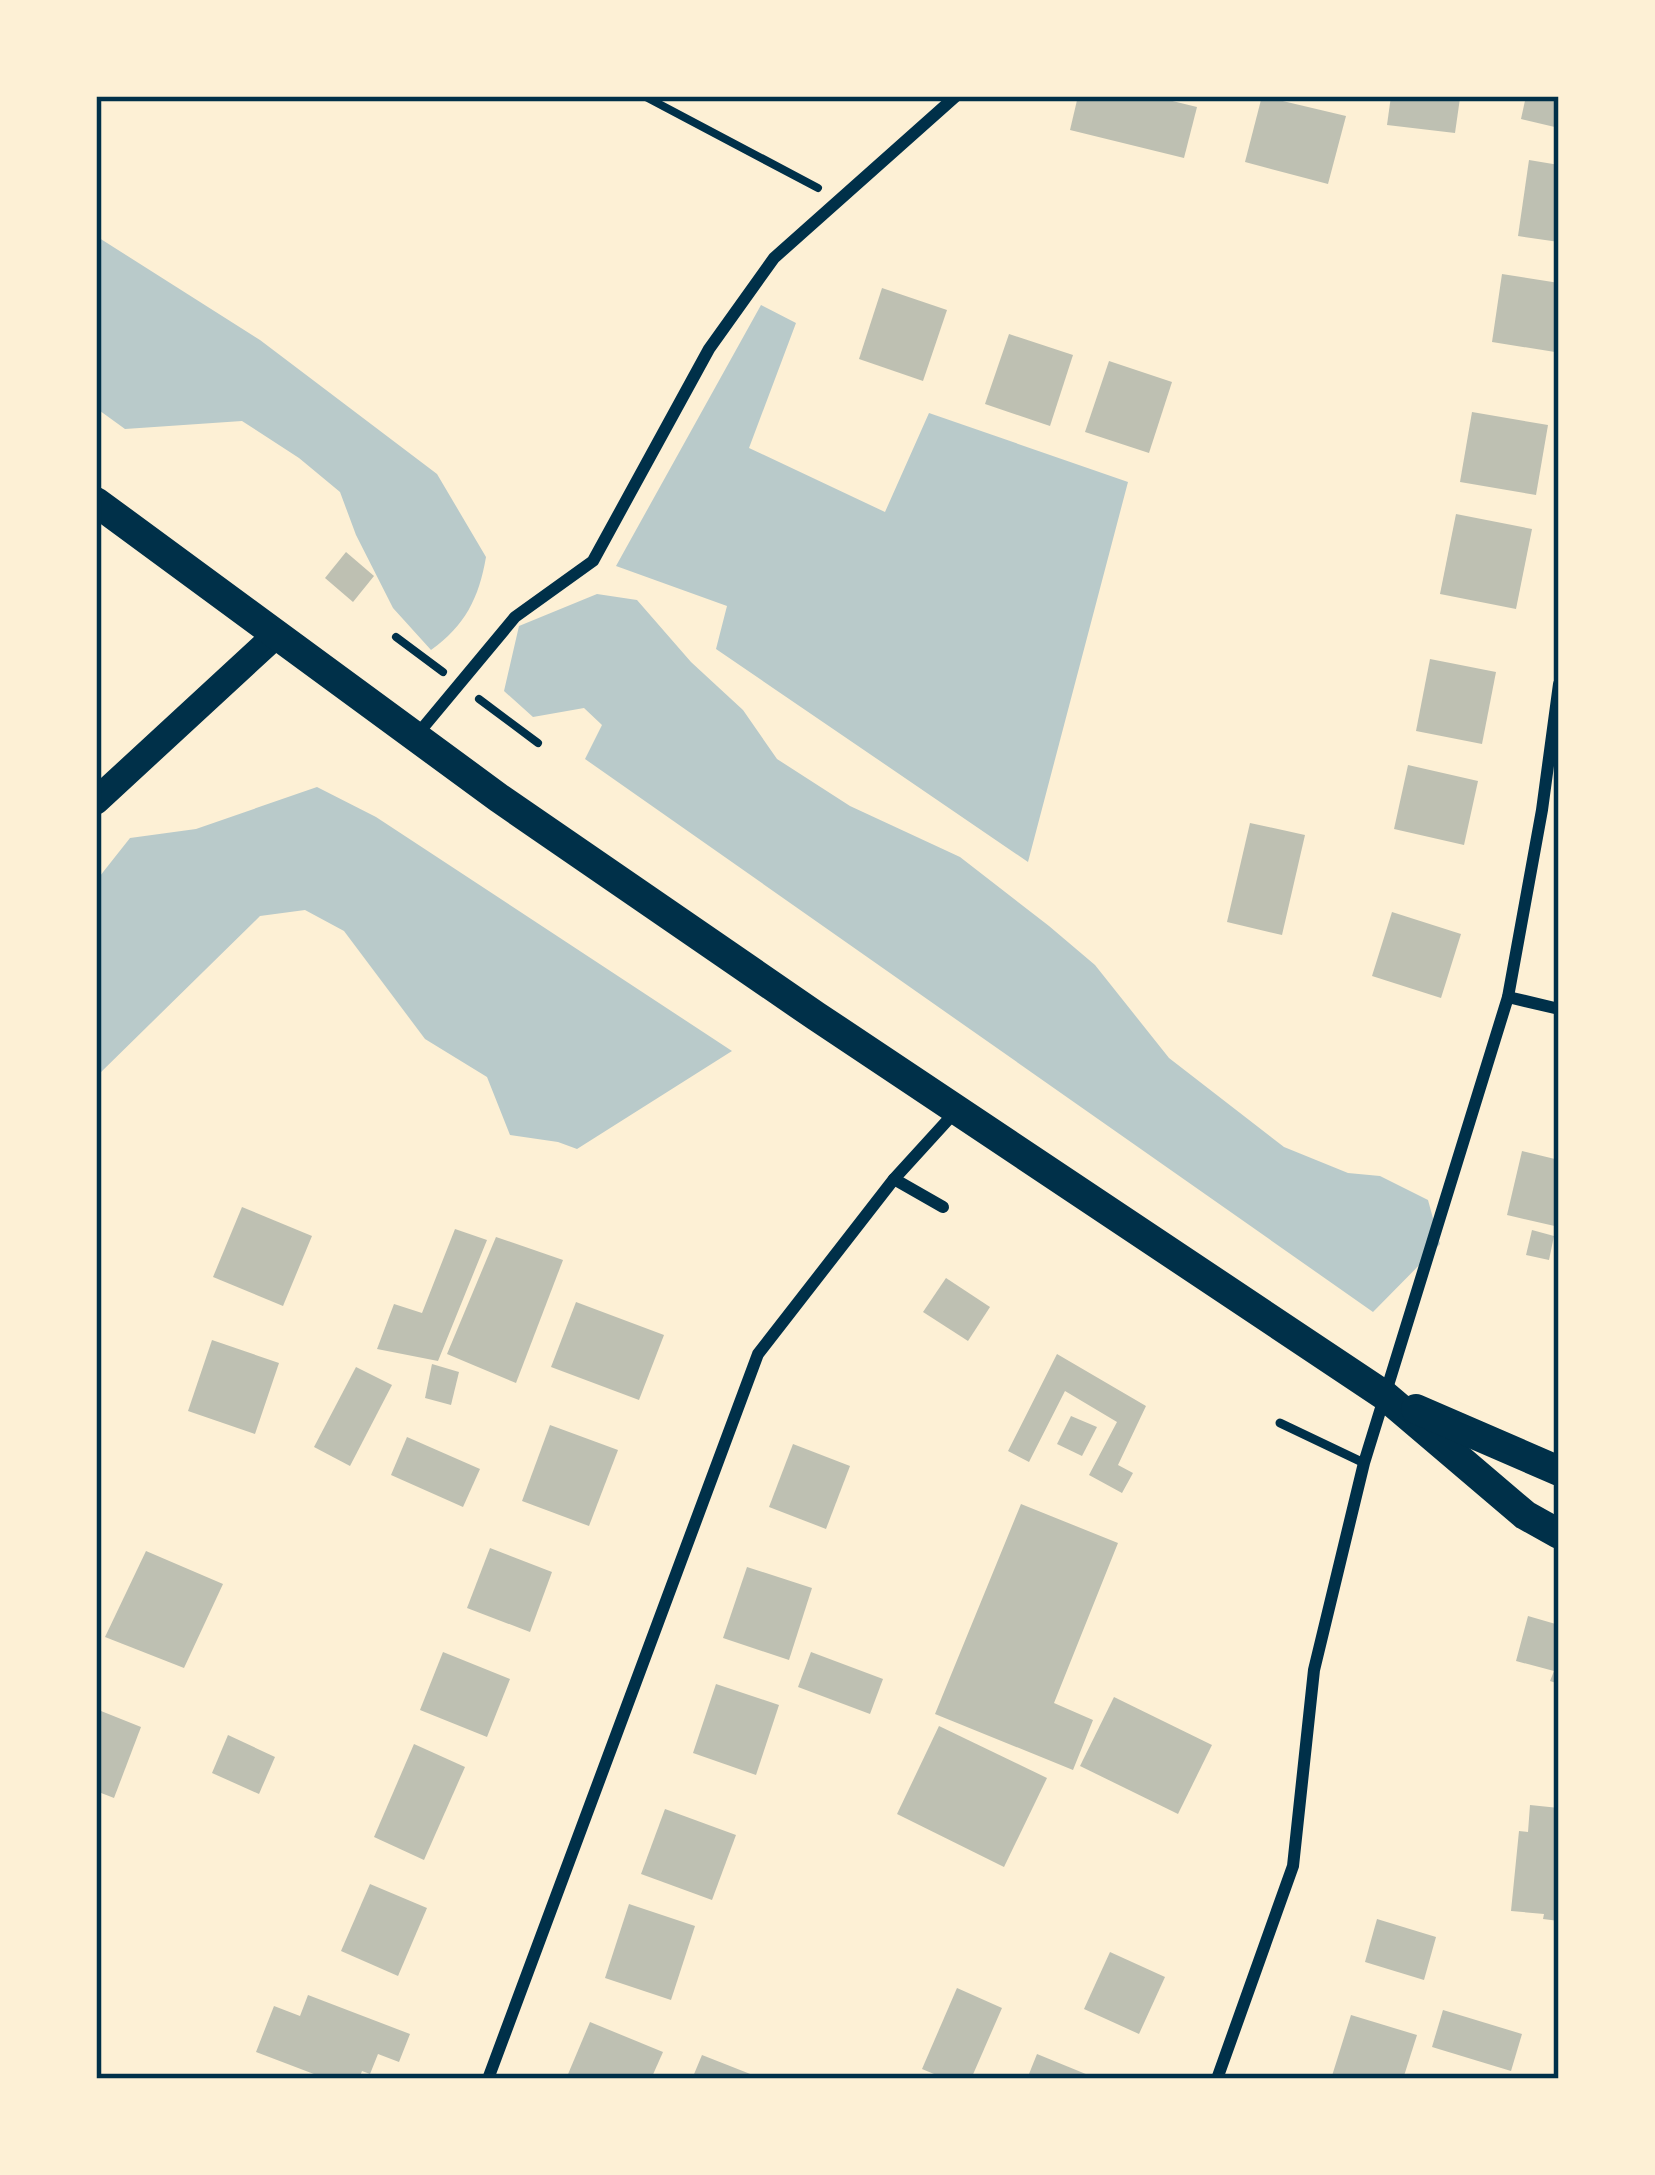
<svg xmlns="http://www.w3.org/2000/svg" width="1655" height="2175" viewBox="0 0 1655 2175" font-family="'Source Sans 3',sans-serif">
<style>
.green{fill:#b9caca}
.building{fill:#bec0b2}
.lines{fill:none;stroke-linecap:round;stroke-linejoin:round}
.path{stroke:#003049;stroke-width:8}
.service{stroke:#003049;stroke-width:9}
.minor{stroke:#003049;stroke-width:12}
.primary{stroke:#003049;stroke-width:27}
.trunk{stroke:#003049;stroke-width:30}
.neatline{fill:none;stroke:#003049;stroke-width:4.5}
</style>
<rect width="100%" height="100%" fill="#fdf0d5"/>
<g class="green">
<path d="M 96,236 L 260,340 L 437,474 L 486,557 C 479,598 465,626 431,650 L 393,608 L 356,535 L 340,492 L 299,458 L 242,421 L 125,429 L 96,408 Z"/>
<path d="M 761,305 L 796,323 L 749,448 L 885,512 L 929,413 L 1128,482 L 1028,862 L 716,649 L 727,606 L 616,566 Z"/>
<path d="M 597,594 L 637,600 L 691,662 L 743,710 L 777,759 L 850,806 L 960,857 L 1049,926 L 1095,965 L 1169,1058 L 1284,1147 L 1348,1173 L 1380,1176 L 1428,1200 L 1440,1244 L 1373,1312 L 585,759 L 602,725 L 584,708 L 533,717 L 504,691 L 519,626 Z"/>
<path d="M 317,787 L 376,817 L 732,1051 L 577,1149 L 558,1142 L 510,1135 L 487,1077 L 425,1039 L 344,931 L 305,910 L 260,916 L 96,1077 L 96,881 L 130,838 L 196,829 Z"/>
</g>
<g class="building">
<path d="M 1078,96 L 1152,96 L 1197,107 L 1184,158 L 1070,130 Z"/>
<path d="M 1262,96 L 1346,116 L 1328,184 L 1245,162 Z"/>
<path d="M 1391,96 L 1460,98 L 1455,133 L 1387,125 Z"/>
<path d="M 1526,96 L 1559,96 L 1559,128 L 1521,119 Z"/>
<path d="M 1529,160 L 1559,165 L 1559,242 L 1518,236 Z"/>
<path d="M 1502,274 L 1559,283 L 1555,352 L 1492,342 Z"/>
<path d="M 882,288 L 947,310 L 923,381 L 859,359 Z"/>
<path d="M 1009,334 L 1073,355 L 1050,426 L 985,404 Z"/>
<path d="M 1109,361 L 1172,382 L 1149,453 L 1085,432 Z"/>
<path d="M 1472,412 L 1548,425 L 1536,495 L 1460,482 Z"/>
<path d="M 1456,514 L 1532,529 L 1516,609 L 1440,594 Z"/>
<path d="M 346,552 L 374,576 L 353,602 L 325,578 Z"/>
<path d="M 1430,659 L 1496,672 L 1482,744 L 1416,731 Z"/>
<path d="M 1408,765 L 1478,781 L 1464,845 L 1394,829 Z"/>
<path d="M 1250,823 L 1305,835 L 1282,935 L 1227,922 Z"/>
<path d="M 1392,912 L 1461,934 L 1441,998 L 1372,976 Z"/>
<path d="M 1522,1151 L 1559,1160 L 1559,1227 L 1507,1215 Z"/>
<path d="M 242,1207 L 312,1236 L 283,1306 L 213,1277 Z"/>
<path d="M 455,1229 L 487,1240 L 438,1361 L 377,1349 L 394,1304 L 422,1313 Z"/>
<path d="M 1532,1230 L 1554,1236 L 1549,1260 L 1526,1255 Z"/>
<path d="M 496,1237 L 563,1260 L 516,1383 L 447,1354 Z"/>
<path d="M 946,1278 L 990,1307 L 968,1341 L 923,1312 Z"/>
<path d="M 576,1302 L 664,1335 L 639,1400 L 551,1367 Z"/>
<path d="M 212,1340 L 279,1363 L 255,1434 L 188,1411 Z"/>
<path d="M 1057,1354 L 1146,1406 L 1118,1465 L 1133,1473 L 1122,1493 L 1089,1475 L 1117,1422 L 1065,1391 L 1029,1462 L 1008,1451 Z"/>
<path d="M 432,1364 L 459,1372 L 451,1405 L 425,1398 Z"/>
<path d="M 356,1367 L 392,1385 L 350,1466 L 314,1447 Z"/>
<path d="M 1071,1416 L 1097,1427 L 1082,1456 L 1057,1444 Z"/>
<path d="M 550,1425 L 618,1450 L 589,1526 L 522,1501 Z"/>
<path d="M 407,1437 L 480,1469 L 463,1507 L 391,1475 Z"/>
<path d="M 793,1444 L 850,1466 L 826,1529 L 769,1507 Z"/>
<path d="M 1021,1504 L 1118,1543 L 1054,1703 L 1093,1720 L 1073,1770 L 935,1714 Z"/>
<path d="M 490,1548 L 552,1572 L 530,1632 L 467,1608 Z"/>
<path d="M 146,1551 L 223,1584 L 184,1668 L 105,1637 Z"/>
<path d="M 747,1567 L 812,1588 L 789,1660 L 723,1638 Z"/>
<path d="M 1528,1616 L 1559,1625 L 1559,1684 L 1550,1681 L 1554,1671 L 1516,1661 Z"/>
<path d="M 443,1652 L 510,1679 L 487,1737 L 420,1710 Z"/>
<path d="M 811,1652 L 883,1679 L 870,1714 L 798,1687 Z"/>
<path d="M 716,1684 L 779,1705 L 756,1775 L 693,1753 Z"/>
<path d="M 1114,1697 L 1212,1745 L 1178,1814 L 1080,1766 Z"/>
<path d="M 96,1709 L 141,1727 L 114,1798 L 96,1791 Z"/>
<path d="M 939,1726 L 1047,1778 L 1004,1867 L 897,1814 Z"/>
<path d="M 228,1735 L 275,1757 L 259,1794 L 212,1773 Z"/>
<path d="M 414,1744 L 465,1767 L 424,1860 L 374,1837 Z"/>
<path d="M 1530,1805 L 1559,1808 L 1559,1921 L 1543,1919 L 1544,1914 L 1511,1911 L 1519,1831 L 1528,1832 Z"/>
<path d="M 665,1809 L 736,1835 L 712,1900 L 641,1874 Z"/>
<path d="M 370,1884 L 427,1908 L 398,1976 L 341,1951 Z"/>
<path d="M 629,1904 L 695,1926 L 671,2000 L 605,1978 Z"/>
<path d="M 1377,1919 L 1436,1937 L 1424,1980 L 1365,1962 Z"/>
<path d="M 1110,1952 L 1165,1977 L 1139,2034 L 1084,2009 Z"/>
<path d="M 957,1988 L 1002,2008 L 971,2079 L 946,2079 L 922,2069 Z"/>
<path d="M 308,1995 L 410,2034 L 399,2062 L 378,2054 L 370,2074 L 362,2071 L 359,2079 L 327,2079 L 256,2052 L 274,2006 L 300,2016 Z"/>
<path d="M 1443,2010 L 1522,2034 L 1511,2071 L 1432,2047 Z"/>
<path d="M 1351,2015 L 1417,2035 L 1403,2079 L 1331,2079 Z"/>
<path d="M 590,2022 L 663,2052 L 651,2079 L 566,2079 Z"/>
<path d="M 1037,2054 L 1098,2079 L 1027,2079 Z"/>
<path d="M 702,2055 L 763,2079 L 692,2079 Z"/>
</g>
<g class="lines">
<g class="path">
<path d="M 644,96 L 818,188"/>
<path d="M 396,637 L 443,672"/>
<path d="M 479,699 L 538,743"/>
</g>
<path class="service" d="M 1280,1423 L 1364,1463"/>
<g class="minor">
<path d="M 416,736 L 515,617 L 593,561 L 709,349 L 774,258 L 956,96"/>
<path d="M 1508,997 L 1559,1009"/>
<path d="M 894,1179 L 943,1207"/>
<path d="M 488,2079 L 758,1354 L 894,1179 L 956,1111"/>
<path d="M 1217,2079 L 1293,1866 L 1314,1670 L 1364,1463 L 1508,997 L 1542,810 L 1559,684"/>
</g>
<path class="primary" d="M 96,801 L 277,634"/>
<g class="trunk">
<path d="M 96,502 L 499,798 L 816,1016 L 1384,1395 L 1525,1515 L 1559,1534"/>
<path d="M 1416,1409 L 1559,1471"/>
</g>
</g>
<rect width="1655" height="2175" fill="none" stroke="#fdf0d5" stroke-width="198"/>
<rect x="99" y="99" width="1457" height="1977" class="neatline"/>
</svg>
